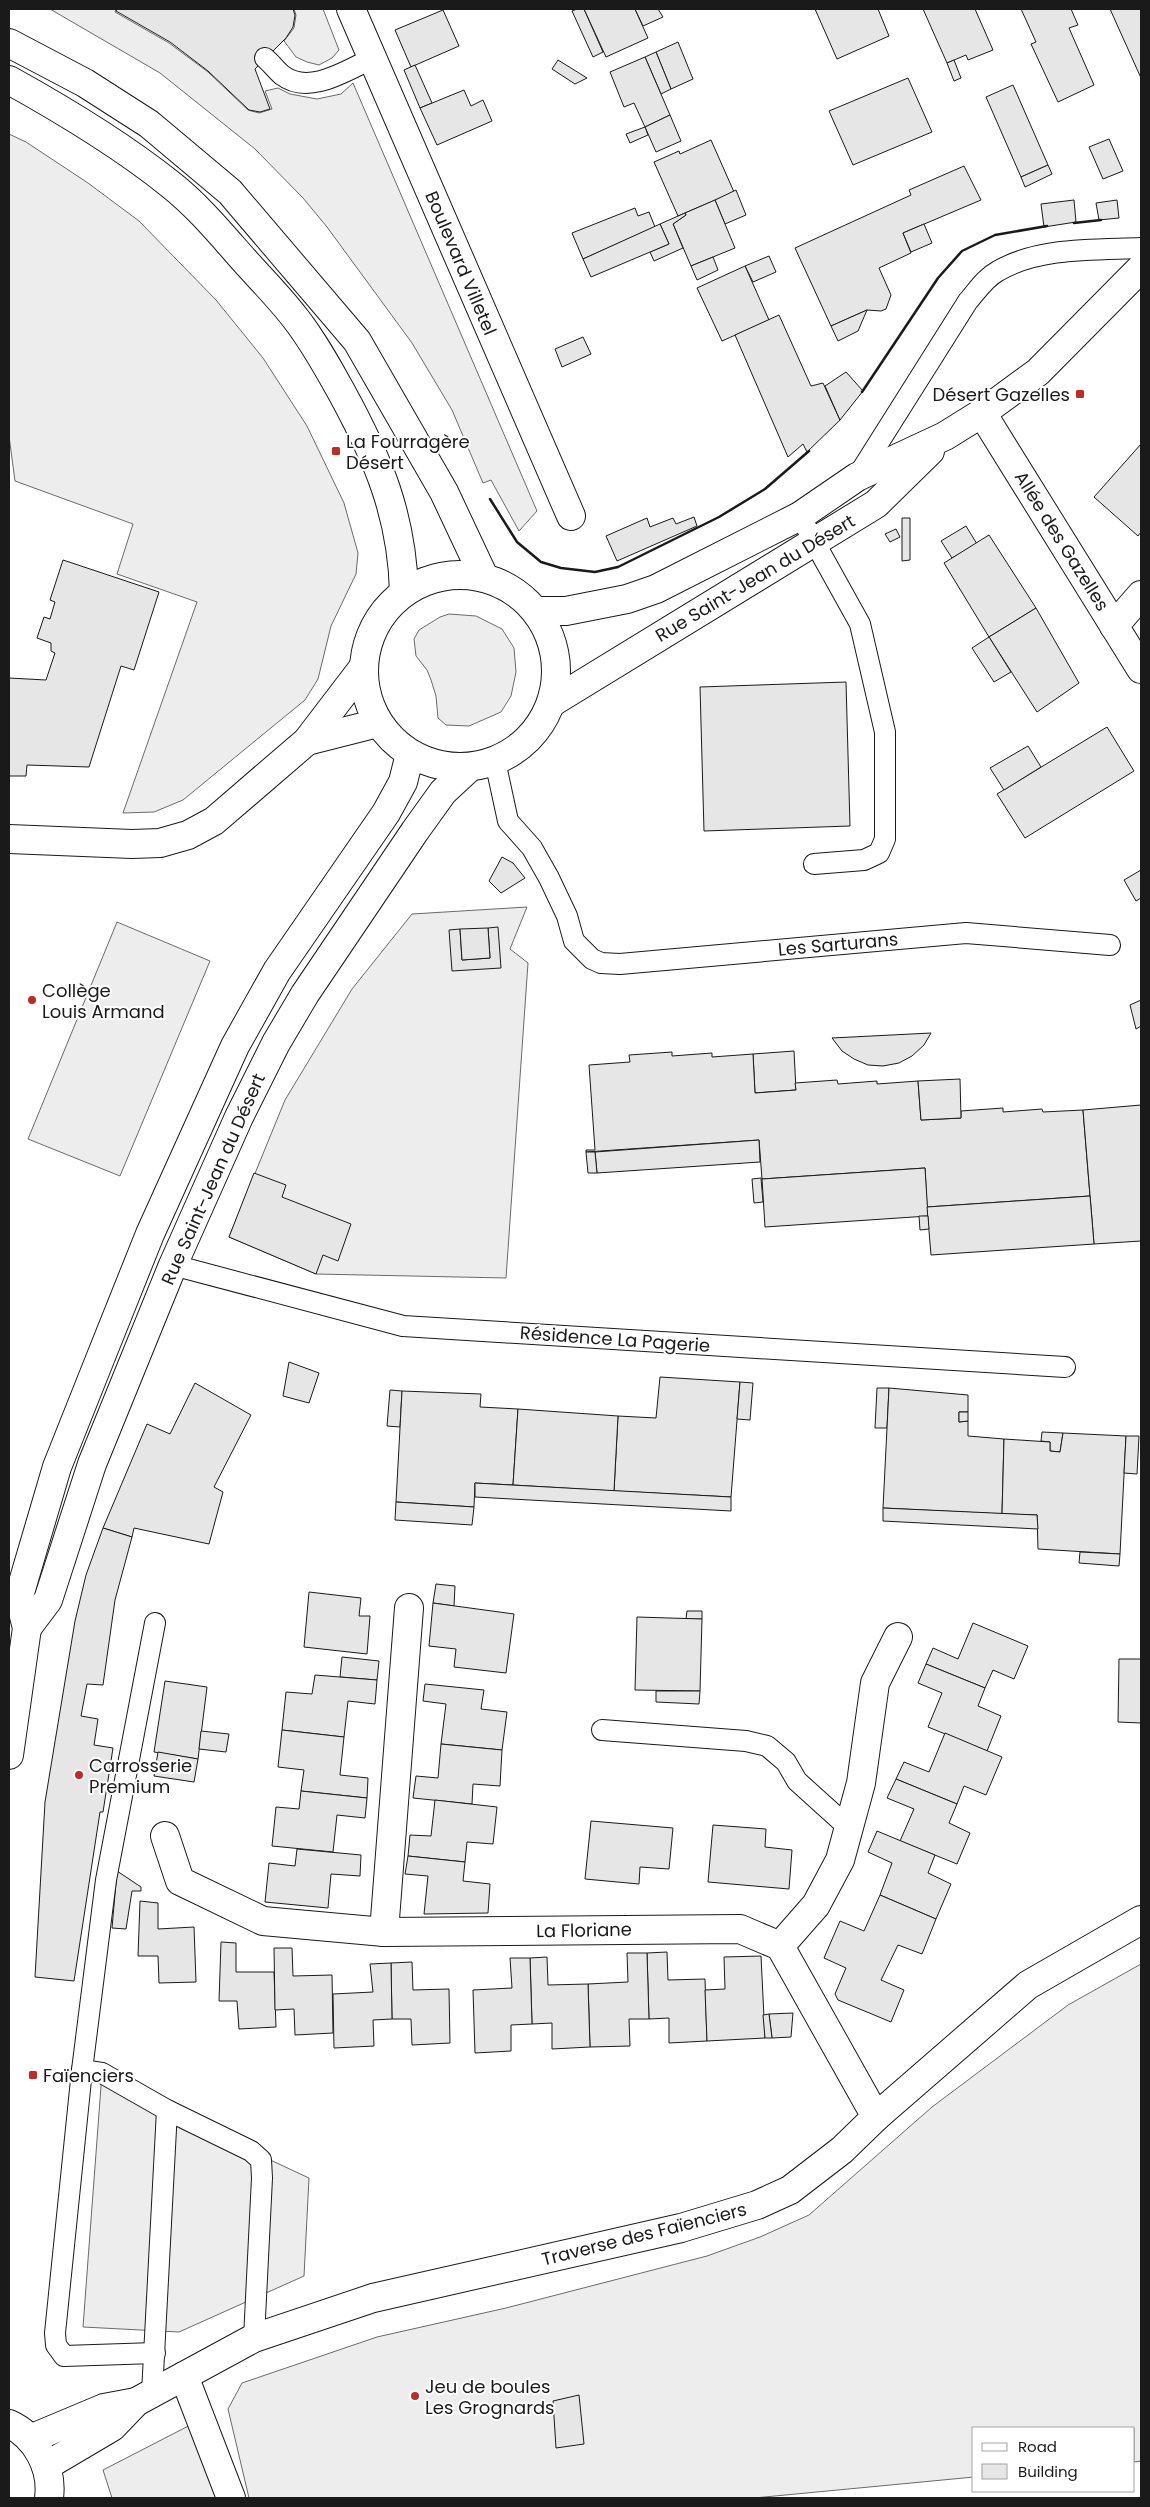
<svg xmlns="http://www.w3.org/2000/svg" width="1150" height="2507" viewBox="0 0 1150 2507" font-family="Poppins,sans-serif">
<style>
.built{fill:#ededed;stroke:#6a6a6a}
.building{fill:#e6e6e6;stroke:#1a1a1a}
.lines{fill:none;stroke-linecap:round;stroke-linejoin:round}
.lane-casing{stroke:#1a1a1a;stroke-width:22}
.street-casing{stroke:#1a1a1a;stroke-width:30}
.secondary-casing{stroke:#1a1a1a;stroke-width:30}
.lane{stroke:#fff;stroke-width:20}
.street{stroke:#fff;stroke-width:28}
.secondary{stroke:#fff;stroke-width:28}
.wall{stroke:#1a1a1a;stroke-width:2.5}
.poi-dot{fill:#c62828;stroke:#fff;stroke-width:2}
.labels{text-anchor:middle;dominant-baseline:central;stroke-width:4;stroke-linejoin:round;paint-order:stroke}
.street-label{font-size:18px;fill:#1a1a1a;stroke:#fff}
.poi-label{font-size:18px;fill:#1a1a1a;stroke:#fff;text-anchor:start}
</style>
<rect width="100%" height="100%" fill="#fff"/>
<g class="built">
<path d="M 50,9 L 116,9 L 115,12 L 169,43 L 208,72 L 248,110 L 259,113 L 272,109 L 265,91 L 278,88 L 290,94 L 317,99 L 341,94 L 353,83 L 537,511 L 519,531 L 491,480 L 483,483 L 452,410 L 412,343 L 327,227 L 303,198 L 255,149 L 160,73 Z"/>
<path d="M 294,9 L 323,9 L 339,50 L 332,58 L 319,65 L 307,62 L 296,57 L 284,41 L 294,28 L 296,15 Z"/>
<path d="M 9,134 L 26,142 L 88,183 L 139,221 L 216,300 L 263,358 L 307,426 L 344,503 L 358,553 L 356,574 L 331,626 L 318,679 L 305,700 L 183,800 L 154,812 L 123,813 L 197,602 L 117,574 L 133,524 L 15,481 L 9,436 Z"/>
<path d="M 449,614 L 476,616 L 502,629 L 514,648 L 516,672 L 511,696 L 501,712 L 469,726 L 446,725 L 438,718 L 436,696 L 431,680 L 427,670 L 416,656 L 414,639 L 419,630 L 440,617 Z"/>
<path d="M 527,907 L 510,949 L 528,963 L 506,1278 L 316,1274 L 229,1237 L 285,1100 L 352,989 L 412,914 Z"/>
<path d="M 117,922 L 210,961 L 120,1176 L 28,1139 Z"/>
<path d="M 1141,1964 L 1141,2461 L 1134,2462 L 1134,2428 L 974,2428 L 974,2477 L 754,2498 L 249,2498 L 228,2409 L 242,2383 L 377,2337 L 506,2308 L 707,2256 L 760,2237 L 809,2215 L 932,2107 L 1068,2005 Z"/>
<path d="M 102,2073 L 251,2151 L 309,2178 L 304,2276 L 179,2332 L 83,2327 Z"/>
<path d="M 202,2419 L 231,2498 L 112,2498 L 103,2470 Z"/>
</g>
<g class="building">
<path d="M 117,9 L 293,9 L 295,15 L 293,27 L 286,38 L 255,69 L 270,109 L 260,112 L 249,110 L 208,71 L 170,42 L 116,11 Z"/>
<path d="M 577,9 L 584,9 L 603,52 L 593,57 L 572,11 Z"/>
<path d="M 584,9 L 635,9 L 648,38 L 606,57 Z"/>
<path d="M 635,9 L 658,9 L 663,17 L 643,26 Z"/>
<path d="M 815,9 L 878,9 L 889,36 L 837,59 Z"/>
<path d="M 923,9 L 975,9 L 993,50 L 968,60 L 966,55 L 947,63 Z"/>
<path d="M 1021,9 L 1071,9 L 1078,25 L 1069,28 L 1094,85 L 1058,102 L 1031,44 L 1036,42 Z"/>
<path d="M 1110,9 L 1141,9 L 1141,78 Z"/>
<path d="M 443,10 L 459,46 L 411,67 L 395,30 Z"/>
<path d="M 678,42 L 693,79 L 671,89 L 656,52 Z"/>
<path d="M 656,52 L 671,89 L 661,94 L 645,57 Z"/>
<path d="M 645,57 L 670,115 L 645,127 L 634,103 L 624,107 L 610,72 Z"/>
<path d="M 558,60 L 587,78 L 575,84 L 552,69 Z"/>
<path d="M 954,60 L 961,78 L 954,81 L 947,63 Z"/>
<path d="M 415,65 L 432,103 L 420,108 L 404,70 Z"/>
<path d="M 908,78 L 932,132 L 853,165 L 829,111 Z"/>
<path d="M 1013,85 L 1048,165 L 1021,177 L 986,97 Z"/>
<path d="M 464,90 L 471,106 L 483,100 L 492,121 L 437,145 L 420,108 Z"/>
<path d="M 670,115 L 681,141 L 656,152 L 645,127 Z"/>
<path d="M 645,127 L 648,135 L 630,143 L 626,134 Z"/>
<path d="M 1109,139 L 1123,171 L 1103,179 L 1089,147 Z"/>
<path d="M 711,140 L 734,192 L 678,216 L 654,162 L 679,151 L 680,154 Z"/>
<path d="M 1048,165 L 1052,174 L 1025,187 L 1021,177 Z"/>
<path d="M 964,166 L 981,200 L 903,233 L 911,253 L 879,268 L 891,295 L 886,309 L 881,311 L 867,310 L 831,326 L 795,248 L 911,195 L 909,190 Z"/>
<path d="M 736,190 L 746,215 L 725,224 L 715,200 Z"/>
<path d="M 715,200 L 735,248 L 691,266 L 673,224 L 686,215 L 685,213 Z"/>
<path d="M 1074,200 L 1076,222 L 1044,227 L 1041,204 Z"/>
<path d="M 1117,200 L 1119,218 L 1099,220 L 1096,203 Z"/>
<path d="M 635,208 L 638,216 L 649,212 L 655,227 L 583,259 L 572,233 Z"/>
<path d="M 685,213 L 686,215 L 673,224 L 683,248 L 654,261 L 650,252 L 669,244 L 660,224 Z"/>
<path d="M 660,224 L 669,244 L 591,277 L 583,259 Z"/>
<path d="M 924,224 L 932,243 L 911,252 L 903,233 Z"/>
<path d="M 769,256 L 776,272 L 753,282 L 745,266 Z"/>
<path d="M 713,257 L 718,270 L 697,280 L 691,266 Z"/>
<path d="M 745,266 L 769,320 L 722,341 L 697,288 Z"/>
<path d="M 867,310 L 858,331 L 838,341 L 831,326 Z"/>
<path d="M 779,315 L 811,386 L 823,383 L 840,420 L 807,452 L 803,444 L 788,457 L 735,335 Z"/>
<path d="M 583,337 L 591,354 L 562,367 L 555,349 Z"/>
<path d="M 846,372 L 863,391 L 840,420 L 825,386 Z"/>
<path d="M 1141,444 L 1141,532 L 1138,536 L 1094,497 Z"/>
<path d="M 694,517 L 697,526 L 617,561 L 606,536 L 647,518 L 650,527 L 673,518 L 676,524 Z"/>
<path d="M 902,518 L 910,518 L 910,560 L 902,561 Z"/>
<path d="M 966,526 L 977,544 L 952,558 L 941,541 Z"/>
<path d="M 896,529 L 900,537 L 890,542 L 885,534 Z"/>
<path d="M 989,535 L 1036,608 L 989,637 L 944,563 Z"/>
<path d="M 63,560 L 159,592 L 134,670 L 121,666 L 89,767 L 27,765 L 26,776 L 9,776 L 9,678 L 46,680 L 55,653 L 51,651 L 51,643 L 37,638 L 44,617 L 50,619 L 55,602 L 50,600 Z"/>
<path d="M 1036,608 L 1079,683 L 1037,712 L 989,637 Z"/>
<path d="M 989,637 L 1011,672 L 994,682 L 972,648 Z"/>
<path d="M 846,682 L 850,826 L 704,831 L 700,687 Z"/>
<path d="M 1107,727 L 1134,771 L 1025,838 L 997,794 Z"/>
<path d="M 1028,746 L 1041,767 L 1004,790 L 990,768 Z"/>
<path d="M 502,857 L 513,863 L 525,878 L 501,893 L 489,881 Z"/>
<path d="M 1141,870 L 1141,898 L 1136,901 L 1124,880 Z"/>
<path d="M 498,927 L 501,968 L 452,971 L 449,930 L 460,929 L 462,960 L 490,958 L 488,928 Z"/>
<path d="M 488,928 L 490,958 L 462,960 L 460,929 Z"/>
<path d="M 1141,1000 L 1141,1026 L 1136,1029 L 1130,1005 Z"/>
<path d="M 931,1033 L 924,1045 L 912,1056 L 899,1063 L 883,1066 L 868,1065 L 854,1059 L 842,1051 L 832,1038 Z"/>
<path d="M 794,1051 L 796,1090 L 755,1093 L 753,1054 Z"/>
<path d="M 672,1052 L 672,1056 L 712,1053 L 712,1057 L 753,1054 L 755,1093 L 796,1090 L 795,1083 L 837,1080 L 838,1084 L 877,1081 L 877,1084 L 918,1081 L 921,1120 L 961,1118 L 961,1111 L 1003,1108 L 1003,1112 L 1042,1109 L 1043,1112 L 1083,1110 L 1090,1196 L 927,1207 L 925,1168 L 762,1179 L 759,1140 L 586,1152 L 586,1150 L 595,1150 L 589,1065 L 630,1062 L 629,1055 Z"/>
<path d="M 960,1079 L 961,1118 L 921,1120 L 918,1081 Z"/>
<path d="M 1141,1105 L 1141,1241 L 1094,1244 L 1083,1110 Z"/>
<path d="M 759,1140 L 760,1162 L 597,1173 L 595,1152 Z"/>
<path d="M 586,1152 L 595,1152 L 597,1173 L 588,1173 Z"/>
<path d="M 925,1168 L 928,1216 L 765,1227 L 762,1179 Z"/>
<path d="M 254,1173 L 286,1185 L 282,1197 L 351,1224 L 338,1261 L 323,1255 L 316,1274 L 229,1237 Z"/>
<path d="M 761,1178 L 763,1202 L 754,1203 L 752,1179 Z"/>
<path d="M 1090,1196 L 1094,1244 L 931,1255 L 927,1207 Z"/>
<path d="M 919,1216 L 928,1216 L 929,1229 L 920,1230 Z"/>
<path d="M 289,1362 L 319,1373 L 309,1403 L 283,1396 Z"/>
<path d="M 660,1377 L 740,1382 L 731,1497 L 614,1491 L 618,1416 L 656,1418 Z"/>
<path d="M 740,1382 L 753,1383 L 750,1420 L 737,1419 Z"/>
<path d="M 195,1383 L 251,1415 L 214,1487 L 223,1492 L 209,1544 L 134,1528 L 132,1537 L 103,1528 L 147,1424 L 170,1434 Z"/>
<path d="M 877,1388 L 889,1388 L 887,1428 L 875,1428 Z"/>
<path d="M 889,1388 L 968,1395 L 968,1412 L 959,1412 L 959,1422 L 968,1421 L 968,1436 L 1004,1439 L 1002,1514 L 883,1508 Z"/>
<path d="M 390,1390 L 402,1391 L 400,1427 L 387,1426 Z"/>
<path d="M 402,1391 L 481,1394 L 480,1407 L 518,1409 L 513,1485 L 475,1483 L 474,1507 L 396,1502 Z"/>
<path d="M 518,1409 L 618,1416 L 614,1491 L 513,1485 Z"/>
<path d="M 959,1412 L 968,1412 L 968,1421 L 959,1422 Z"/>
<path d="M 1042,1432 L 1063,1433 L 1060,1452 L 1050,1451 L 1050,1442 L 1041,1441 Z"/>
<path d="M 1063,1433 L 1126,1436 L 1120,1554 L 1038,1549 L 1037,1515 L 1002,1514 L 1004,1439 L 1050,1442 L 1050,1451 L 1060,1452 Z"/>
<path d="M 1126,1436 L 1139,1436 L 1137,1474 L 1124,1473 Z"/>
<path d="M 475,1483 L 731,1497 L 731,1511 L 475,1497 Z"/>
<path d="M 396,1502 L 474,1507 L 472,1525 L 395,1520 Z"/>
<path d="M 883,1508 L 1037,1515 L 1038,1529 L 883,1521 Z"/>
<path d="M 103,1528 L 132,1537 L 115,1600 L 103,1685 L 87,1684 L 81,1716 L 98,1719 L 94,1745 L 113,1748 L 103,1812 L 100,1812 L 74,1981 L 35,1977 L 45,1802 L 75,1621 L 86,1575 Z"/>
<path d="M 1080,1552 L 1120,1554 L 1119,1566 L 1079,1563 Z"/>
<path d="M 436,1584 L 455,1586 L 454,1606 L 433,1603 Z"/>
<path d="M 309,1592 L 361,1598 L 359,1616 L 370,1616 L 367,1654 L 304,1647 Z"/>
<path d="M 433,1603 L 514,1614 L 506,1673 L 454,1667 L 456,1649 L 429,1646 Z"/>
<path d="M 687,1611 L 702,1611 L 702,1619 L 686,1619 Z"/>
<path d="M 637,1617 L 702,1619 L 700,1691 L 635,1690 Z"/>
<path d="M 973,1623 L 1028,1646 L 1014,1679 L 993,1670 L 985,1688 L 926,1664 L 933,1648 L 958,1659 Z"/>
<path d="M 342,1657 L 379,1661 L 377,1680 L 340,1677 Z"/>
<path d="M 1119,1659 L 1141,1659 L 1141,1723 L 1118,1722 Z"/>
<path d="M 926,1664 L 985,1688 L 978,1706 L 1001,1716 L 987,1751 L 928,1727 L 942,1693 L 918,1683 Z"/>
<path d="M 315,1675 L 377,1680 L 375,1704 L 348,1701 L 344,1737 L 282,1730 L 286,1692 L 312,1694 Z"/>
<path d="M 165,1681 L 207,1687 L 198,1759 L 154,1752 Z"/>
<path d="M 425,1684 L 484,1690 L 481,1709 L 507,1712 L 502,1750 L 441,1744 L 446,1704 L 423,1701 Z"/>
<path d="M 656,1691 L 700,1691 L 699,1704 L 656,1702 Z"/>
<path d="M 282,1730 L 344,1737 L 340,1775 L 368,1778 L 367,1798 L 301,1791 L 304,1770 L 278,1767 Z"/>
<path d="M 201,1731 L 229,1734 L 226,1752 L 199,1749 Z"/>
<path d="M 945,1733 L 1002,1757 L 986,1795 L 964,1786 L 957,1804 L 896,1779 L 904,1762 L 929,1772 Z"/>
<path d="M 441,1744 L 502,1750 L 500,1786 L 473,1784 L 472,1804 L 413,1798 L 416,1776 L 438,1778 Z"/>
<path d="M 158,1752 L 198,1759 L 194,1782 L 154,1776 Z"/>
<path d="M 896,1779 L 957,1804 L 949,1823 L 970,1833 L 957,1864 L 900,1841 L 914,1809 L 887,1798 Z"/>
<path d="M 301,1791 L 367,1798 L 365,1818 L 337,1815 L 333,1852 L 272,1846 L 276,1807 L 299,1809 Z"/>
<path d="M 435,1800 L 497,1807 L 493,1844 L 467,1842 L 465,1862 L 408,1856 L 410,1835 L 431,1836 Z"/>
<path d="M 591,1821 L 673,1828 L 669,1869 L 640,1867 L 639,1884 L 585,1879 Z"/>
<path d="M 713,1825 L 766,1829 L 765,1847 L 792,1850 L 789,1889 L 708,1882 Z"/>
<path d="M 877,1831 L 935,1855 L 928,1873 L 951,1884 L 936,1919 L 880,1895 L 892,1863 L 868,1852 Z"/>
<path d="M 297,1849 L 361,1855 L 360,1876 L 331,1874 L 328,1908 L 265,1902 L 269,1863 L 295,1866 Z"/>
<path d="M 408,1856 L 465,1862 L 463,1881 L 490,1884 L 488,1913 L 424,1914 L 428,1876 L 405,1874 Z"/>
<path d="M 117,1871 L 141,1887 L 141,1891 L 132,1891 L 126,1929 L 112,1928 Z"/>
<path d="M 880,1895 L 936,1919 L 922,1954 L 898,1945 L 881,1980 L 904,1990 L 891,2022 L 838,2000 L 835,1994 L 846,1968 L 824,1958 L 840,1921 L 864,1931 Z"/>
<path d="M 140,1901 L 158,1903 L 158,1929 L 194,1927 L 196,1982 L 159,1983 L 158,1956 L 138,1956 Z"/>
<path d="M 221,1942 L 236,1943 L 236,1972 L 274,1972 L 276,2027 L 239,2029 L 237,2001 L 219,2001 Z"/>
<path d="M 274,1948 L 292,1948 L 293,1976 L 332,1975 L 333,2033 L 295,2035 L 294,2009 L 275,2010 Z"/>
<path d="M 667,1952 L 668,1980 L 705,1979 L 707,2041 L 669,2043 L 669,2018 L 649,2019 L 647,1953 Z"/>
<path d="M 627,1953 L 647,1953 L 649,2019 L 629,2019 L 630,2046 L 590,2047 L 588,1984 L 628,1982 Z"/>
<path d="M 761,1956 L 765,2038 L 707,2041 L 705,1990 L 725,1989 L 724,1957 Z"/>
<path d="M 547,1957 L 548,1985 L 588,1984 L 590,2047 L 552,2049 L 552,2023 L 532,2024 L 530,1958 Z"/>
<path d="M 510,1958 L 530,1958 L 532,2024 L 511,2025 L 511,2051 L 475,2053 L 473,1990 L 512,1988 Z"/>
<path d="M 412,1962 L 413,1990 L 449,1989 L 450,2043 L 412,2045 L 411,2019 L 392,2019 L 391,1963 Z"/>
<path d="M 391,1963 L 392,2019 L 373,2020 L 374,2046 L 334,2048 L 333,1994 L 373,1992 L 370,1964 Z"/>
<path d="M 793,2013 L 791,2037 L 772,2038 L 769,2014 Z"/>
<path d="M 769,2014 L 772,2038 L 765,2038 L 763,2015 Z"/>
<path d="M 579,2395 L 584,2444 L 556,2448 L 553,2401 Z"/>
</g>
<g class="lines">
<g class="lane-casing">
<g id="lane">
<path d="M 265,58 C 271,63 276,70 282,75 C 309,96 347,70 373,58"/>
<path d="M 857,477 L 968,301 C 977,291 985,278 998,271 C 1039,247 1095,250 1141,248"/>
<path d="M 800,516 L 860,624 L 885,732 L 885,839 L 879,853 L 864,860 L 814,864"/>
<path d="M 495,761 L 508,821 L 532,848 L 549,878 L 567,916 L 574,941 L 592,959 L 601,963 L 620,964 L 966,933 L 1110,945"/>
<path d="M 173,1265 L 403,1326 L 1065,1367"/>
<path d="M 155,1623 L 106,1880 L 82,2070 L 102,2073 L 167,2110 L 251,2151 L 261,2160 L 262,2178 L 254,2338"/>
<path d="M 602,1730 L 746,1741 L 767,1746 L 786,1762 L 797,1781 L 849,1828"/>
<path d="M 82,2070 L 55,2333 L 56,2345 L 64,2356 L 155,2353"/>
<path d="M 152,2393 L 167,2110"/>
</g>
</g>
<g class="street-casing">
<g id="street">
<path d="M 351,9 L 571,516"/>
<path d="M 982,413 L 1141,669"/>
<path d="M 1114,626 L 1141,595"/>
<path d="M 307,741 L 378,723"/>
<path d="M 9,839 L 132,844 L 160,843 L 188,835 L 214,821 L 307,741 L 362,669"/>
<path d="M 165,1836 L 180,1881 L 263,1921 L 384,1932 L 740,1929 L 780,1946 L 876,2117"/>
<path d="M 384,1932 L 409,1608"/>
<path d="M 780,1946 L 816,1905 L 840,1860 L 861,1783 L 875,1683 L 898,1637"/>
<path d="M 184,2376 L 231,2498"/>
<path d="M 30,2439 L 104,2408 L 136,2402"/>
<path d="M 46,2466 L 112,2427 L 136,2402 L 254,2338 L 373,2298 L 681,2228 L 757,2205 L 790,2190 L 842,2150 L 876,2117 L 1028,1985 L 1141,1920"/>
</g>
</g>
<g class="secondary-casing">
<g id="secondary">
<path d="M 9,43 L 85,83 L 149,124 L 230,192 L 357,341 L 444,492 L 484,577"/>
<path d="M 9,80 C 65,111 120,144 170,184 C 198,206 221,234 244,260 C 261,279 280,298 296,319 C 314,342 328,368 342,393 C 378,459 402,515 404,592"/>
<circle cx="460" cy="671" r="96"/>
<path d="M 536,611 L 566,611 L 627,599 L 656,589 L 800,516 L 857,477 L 945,436 L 982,413 L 1038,372 L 1141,268"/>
<path d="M 551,703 L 876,504 L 930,451"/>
<path d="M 27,1628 L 48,1600 L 92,1464 L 173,1265 L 239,1117 L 276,1043 L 305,994 L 415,831 L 443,792 L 470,767"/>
<path d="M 9,1755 L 27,1628 L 19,1596 L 57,1467 L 100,1359 L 150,1234 L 235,1046 L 277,971 L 386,813 L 403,782 L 410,754"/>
<path d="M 9,2424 C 36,2436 53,2468 49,2498"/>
</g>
</g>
<use href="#lane" class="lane"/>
<use href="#street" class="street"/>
<use href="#secondary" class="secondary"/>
<g class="wall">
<path d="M 1074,223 L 1101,220"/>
<path d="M 862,392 L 938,278 L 962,251 L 995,235 L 1047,226"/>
<path d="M 490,499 L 517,542 L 541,562 L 561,568 L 595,572 L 618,567 L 719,517 L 765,489 L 809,451"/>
</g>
</g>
<g class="poi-dot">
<rect x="1075" y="389" width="10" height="10" rx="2.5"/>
<rect x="331" y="446" width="10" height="10" rx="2.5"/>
<circle cx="32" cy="1000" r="5"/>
<circle cx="79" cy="1775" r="5"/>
<rect x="28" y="2070" width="10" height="10" rx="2.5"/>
<circle cx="415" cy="2396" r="5"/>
</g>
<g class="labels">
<g class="street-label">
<text transform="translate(461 263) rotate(67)">Boulevard Villetel</text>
<text transform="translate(1062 541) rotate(58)">Allée des Gazelles</text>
<text transform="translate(755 578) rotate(-31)">Rue Saint-Jean du Désert</text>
<text transform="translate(838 944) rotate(-5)">Les Sarturans</text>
<text transform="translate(213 1179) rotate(-66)">Rue Saint-Jean du Désert</text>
<text transform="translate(615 1339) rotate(4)">Résidence La Pagerie</text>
<text transform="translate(584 1930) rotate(-1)">La Floriane</text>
<text transform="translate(644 2234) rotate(-14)">Traverse des Faïenciers</text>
</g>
<g class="poi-label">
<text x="1070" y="394" text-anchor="end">Désert Gazelles</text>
<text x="346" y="441">La Fourragère<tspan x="346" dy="21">Désert</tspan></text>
<text x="42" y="990">Collège<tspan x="42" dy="21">Louis Armand</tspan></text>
<text x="89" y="1765">Carrosserie<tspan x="89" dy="21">Premium</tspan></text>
<text x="43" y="2075">Faïenciers</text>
<text x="425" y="2386">Jeu de boules<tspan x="425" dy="21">Les Grognards</tspan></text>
</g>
</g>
<rect width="1150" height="2507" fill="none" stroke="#1a1a1a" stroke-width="20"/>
<rect x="972" y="2427" width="162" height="65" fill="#ffffff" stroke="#a3a3a3"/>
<rect x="982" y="2443" width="25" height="8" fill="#ffffff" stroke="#a3a3a3"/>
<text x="1018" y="2452" font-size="15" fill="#1a1a1a">Road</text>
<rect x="982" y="2464" width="25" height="15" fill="#e6e6e6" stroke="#a3a3a3"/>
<text x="1018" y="2477" font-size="15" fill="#1a1a1a">Building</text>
</svg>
